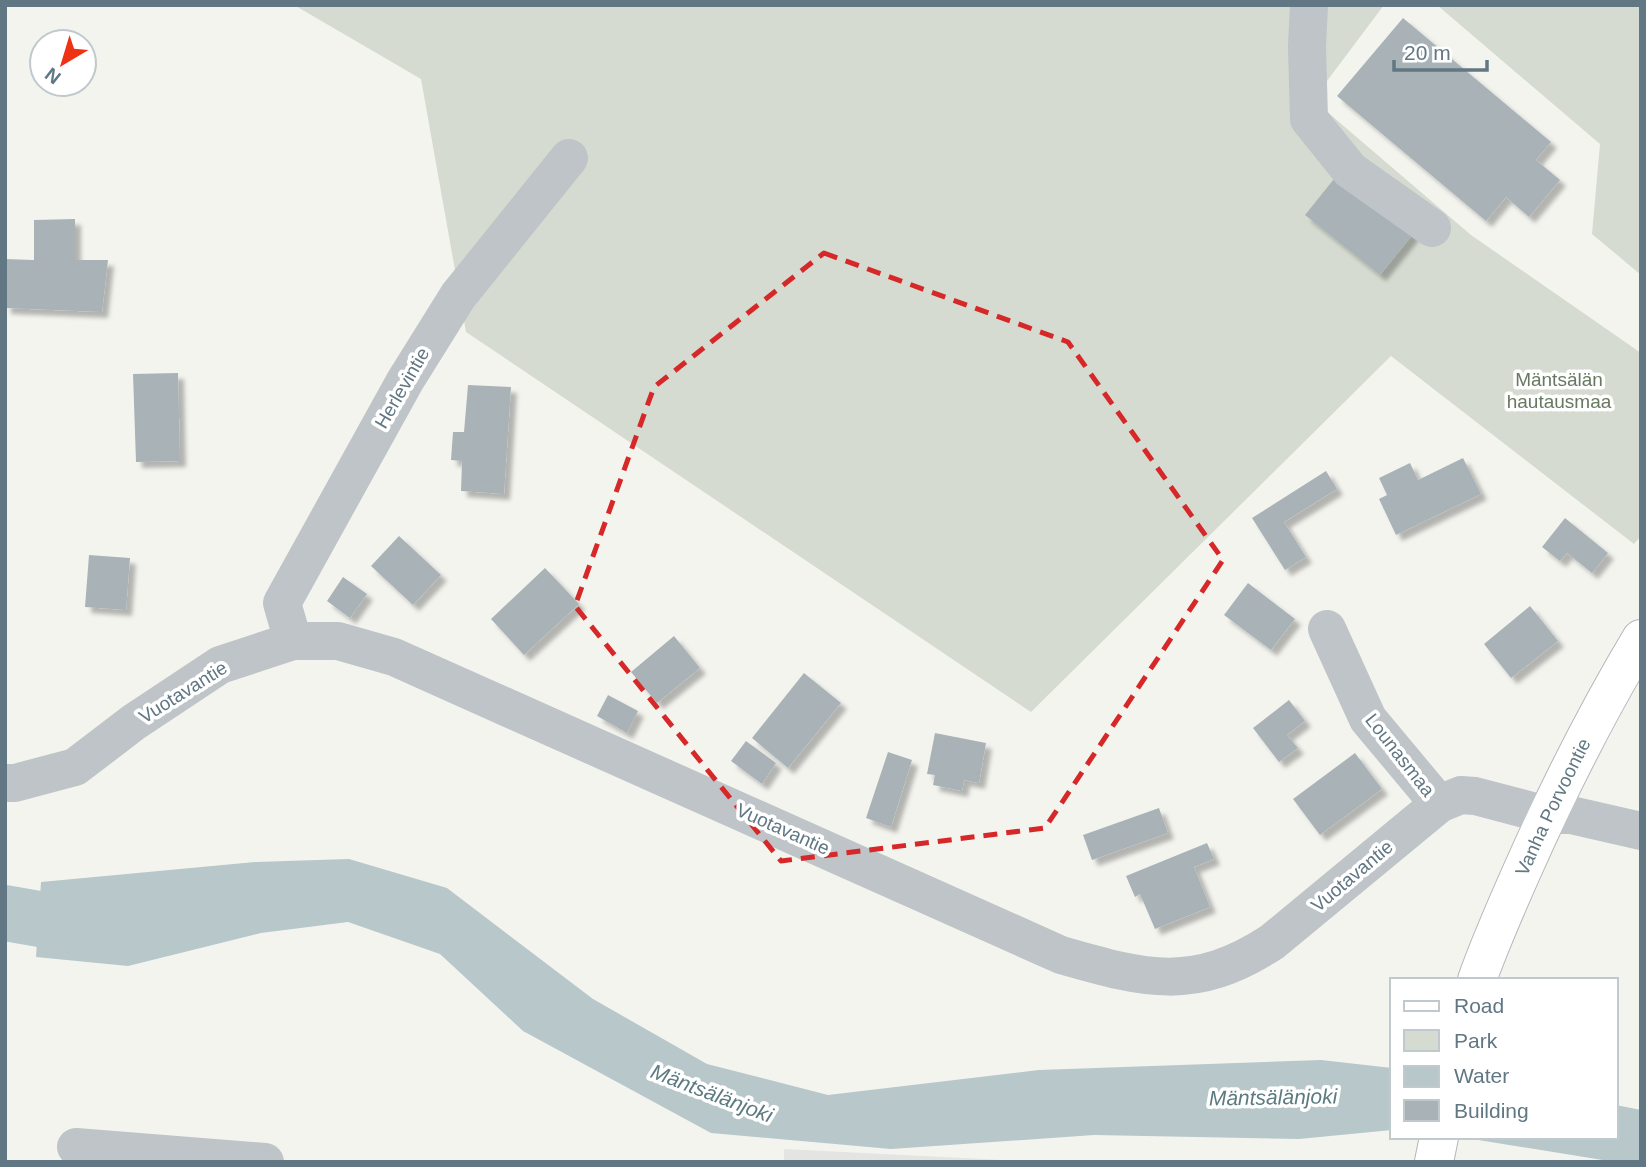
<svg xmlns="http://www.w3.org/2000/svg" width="1646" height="1167" viewBox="0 0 1646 1167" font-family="Arial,sans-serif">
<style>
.built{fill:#e4e5e3}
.green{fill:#d5dbd0}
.water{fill:#b7c7ca}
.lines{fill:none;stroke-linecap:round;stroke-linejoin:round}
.river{stroke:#b7c7ca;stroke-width:56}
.building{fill:#a9b3b7;filter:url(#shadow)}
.major-casing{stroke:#b2b7ba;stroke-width:40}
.minor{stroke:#bec4c7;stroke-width:38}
.major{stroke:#fff;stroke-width:38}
.marked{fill:none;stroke:#d62828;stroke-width:5;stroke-dasharray:14 9;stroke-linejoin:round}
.labels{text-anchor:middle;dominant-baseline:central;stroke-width:7;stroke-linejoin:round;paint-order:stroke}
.park-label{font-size:19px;fill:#677960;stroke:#fff}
.street-label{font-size:19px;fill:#617783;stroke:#fff}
.water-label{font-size:21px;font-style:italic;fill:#5c7b80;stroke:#fff}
</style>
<defs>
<filter id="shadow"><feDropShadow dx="6" dy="6" stdDeviation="2" flood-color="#0004"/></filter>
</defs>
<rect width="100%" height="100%" fill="#f4f4ef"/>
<path class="built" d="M 784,1149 L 1043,1162 L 784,1162 Z"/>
<g class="green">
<path d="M 294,5 L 1384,5 L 1318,93 L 1325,110 L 1471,235 L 1641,353 L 1641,536 L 1634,544 L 1391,356 L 1031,712 L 466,332 L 421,79 Z"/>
<path d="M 1437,5 L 1641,5 L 1641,275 L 1592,234 L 1600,144 Z"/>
</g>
<g class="water">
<path d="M 349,859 L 447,888 L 593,999 L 707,1064 L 828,1095 L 1039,1070 L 1321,1060 L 1392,1068 L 1392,1130 L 1299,1139 L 1094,1135 L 891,1149 L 711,1133 L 523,1031 L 440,954 L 348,922 L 261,933 L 128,966 L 36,957 L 41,882 L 255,862 Z"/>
<path d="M 1616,1105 L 1641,1110 L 1641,1162 L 1615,1162 L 1460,1137 L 1616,1137 Z"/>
</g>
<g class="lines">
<path class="river" d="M 5,913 L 79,926 L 114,924"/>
</g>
<g class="building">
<path d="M 1403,18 L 1551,142 L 1536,160 L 1560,180 L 1529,217 L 1506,197 L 1486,221 L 1337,96 Z"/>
<path d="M 1338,174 L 1413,234 L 1380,275 L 1305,215 Z"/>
<path d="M 75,219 L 75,260 L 108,260 L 102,312 L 5,308 L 5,259 L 34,260 L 34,220 Z"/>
<path d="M 178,373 L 180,461 L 136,462 L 133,374 Z"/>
<path d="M 468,385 L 511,387 L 504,494 L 461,491 L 462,461 L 451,460 L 453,432 L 464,432 Z"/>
<path d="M 1463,458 L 1481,494 L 1396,535 L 1379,499 L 1387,495 L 1379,478 L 1410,463 L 1418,480 Z"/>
<path d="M 1326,471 L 1337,489 L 1284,522 L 1306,557 L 1285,570 L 1252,518 Z"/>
<path d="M 1565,518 L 1608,553 L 1592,573 L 1567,553 L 1560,561 L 1542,547 Z"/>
<path d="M 399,536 L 441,575 L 413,605 L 371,566 Z"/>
<path d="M 89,555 L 130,558 L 126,610 L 85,607 Z"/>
<path d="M 545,568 L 579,604 L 524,655 L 491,619 Z"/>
<path d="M 343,577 L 367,594 L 350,618 L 327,601 Z"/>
<path d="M 1248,583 L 1295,619 L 1271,650 L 1224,615 Z"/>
<path d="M 1530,606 L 1558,641 L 1511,678 L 1484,644 Z"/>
<path d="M 674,636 L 700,668 L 657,703 L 631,672 Z"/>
<path d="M 804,673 L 841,703 L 788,768 L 752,738 Z"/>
<path d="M 608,695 L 638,711 L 627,733 L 597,716 Z"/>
<path d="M 1289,700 L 1305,721 L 1287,735 L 1298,748 L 1279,762 L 1253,728 Z"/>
<path d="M 935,733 L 986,743 L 979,783 L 964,780 L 962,791 L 933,785 L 935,775 L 927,774 Z"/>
<path d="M 746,741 L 776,763 L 762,784 L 731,761 Z"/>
<path d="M 888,752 L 912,760 L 891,827 L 866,818 Z"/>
<path d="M 1355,753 L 1382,789 L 1320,835 L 1293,799 Z"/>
<path d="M 1159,808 L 1168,833 L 1092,860 L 1083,835 Z"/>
<path d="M 1207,843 L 1214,859 L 1194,867 L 1210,907 L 1155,929 L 1140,894 L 1135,897 L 1126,876 Z"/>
</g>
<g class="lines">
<g class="major-casing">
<g id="major">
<path id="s1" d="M 1477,980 C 1490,943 1506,907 1522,871 C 1557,792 1596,714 1641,639"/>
<path d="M 1434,1162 L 1439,1137"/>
</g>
</g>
<g class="minor">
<path d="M 1309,5 L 1307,47 L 1309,119 L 1350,170 L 1432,228"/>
<path d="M 1327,629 L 1368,719 L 1439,804"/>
<path d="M 293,641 L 282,603 L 405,381 L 458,296 L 569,158"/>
<path d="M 5,783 L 15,783 L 75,767 L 134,722 L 220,665 L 293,641 L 338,641 L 394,657 L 1061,955 C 1145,979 1194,993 1272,942 L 1439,804 L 1461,795 L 1475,796 L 1547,815 L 1571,815 L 1641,831"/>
<path d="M 76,1147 L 265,1162"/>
</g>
<use href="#major" class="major"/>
</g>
<path class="marked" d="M 824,253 L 1068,342 L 1223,560 L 1045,828 L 781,861 L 575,606 L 654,387 Z"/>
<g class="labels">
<g class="park-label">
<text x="1559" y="379">Mäntsälän<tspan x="1559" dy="22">hautausmaa</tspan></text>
</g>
<g class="street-label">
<text transform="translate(402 388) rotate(-60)">Herlevintie</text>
<text transform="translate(183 692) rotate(-32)">Vuotavantie</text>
<text transform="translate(1400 755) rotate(52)">Lounasmaa</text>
<text stroke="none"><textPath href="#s1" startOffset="189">Vanha Porvoontie</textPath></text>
<text transform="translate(783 829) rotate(24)">Vuotavantie</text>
<text transform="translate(1352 876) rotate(-40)">Vuotavantie</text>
</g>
<g class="water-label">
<text transform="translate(712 1093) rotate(21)">Mäntsälänjoki</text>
<text transform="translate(1273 1097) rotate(-1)">Mäntsälänjoki</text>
</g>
</g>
<rect width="1646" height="1167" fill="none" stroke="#617783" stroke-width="14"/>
<rect x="1390" y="978" width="228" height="161" fill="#ffffff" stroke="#c0c9cd" stroke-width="2"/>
<rect x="1404" y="1001" width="35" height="10" fill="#ffffff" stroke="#c0c9cd" stroke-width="2"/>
<text x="1454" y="1013" font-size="21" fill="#617783">Road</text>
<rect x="1404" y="1030" width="35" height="21" fill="#d5dbd0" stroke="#c0c9cd" stroke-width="2"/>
<text x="1454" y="1048" font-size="21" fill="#617783">Park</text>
<rect x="1404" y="1066" width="35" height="21" fill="#b7c7ca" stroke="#c0c9cd" stroke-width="2"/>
<text x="1454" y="1083" font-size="21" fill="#617783">Water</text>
<rect x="1404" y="1100" width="35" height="21" fill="#a9b3b7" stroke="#c0c9cd" stroke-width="2"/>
<text x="1454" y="1118" font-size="21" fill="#617783">Building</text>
<g transform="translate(63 63) rotate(218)"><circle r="33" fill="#ffffff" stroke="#c0c9cd" stroke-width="2"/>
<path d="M0-5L12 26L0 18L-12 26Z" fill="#ef3114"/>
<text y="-10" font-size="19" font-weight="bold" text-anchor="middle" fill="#617783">N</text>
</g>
<path d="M1394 60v10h93v-10" fill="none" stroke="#617783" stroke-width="3.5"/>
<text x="1404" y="60" font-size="21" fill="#617783" stroke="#ffffff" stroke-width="5" paint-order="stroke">20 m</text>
</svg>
